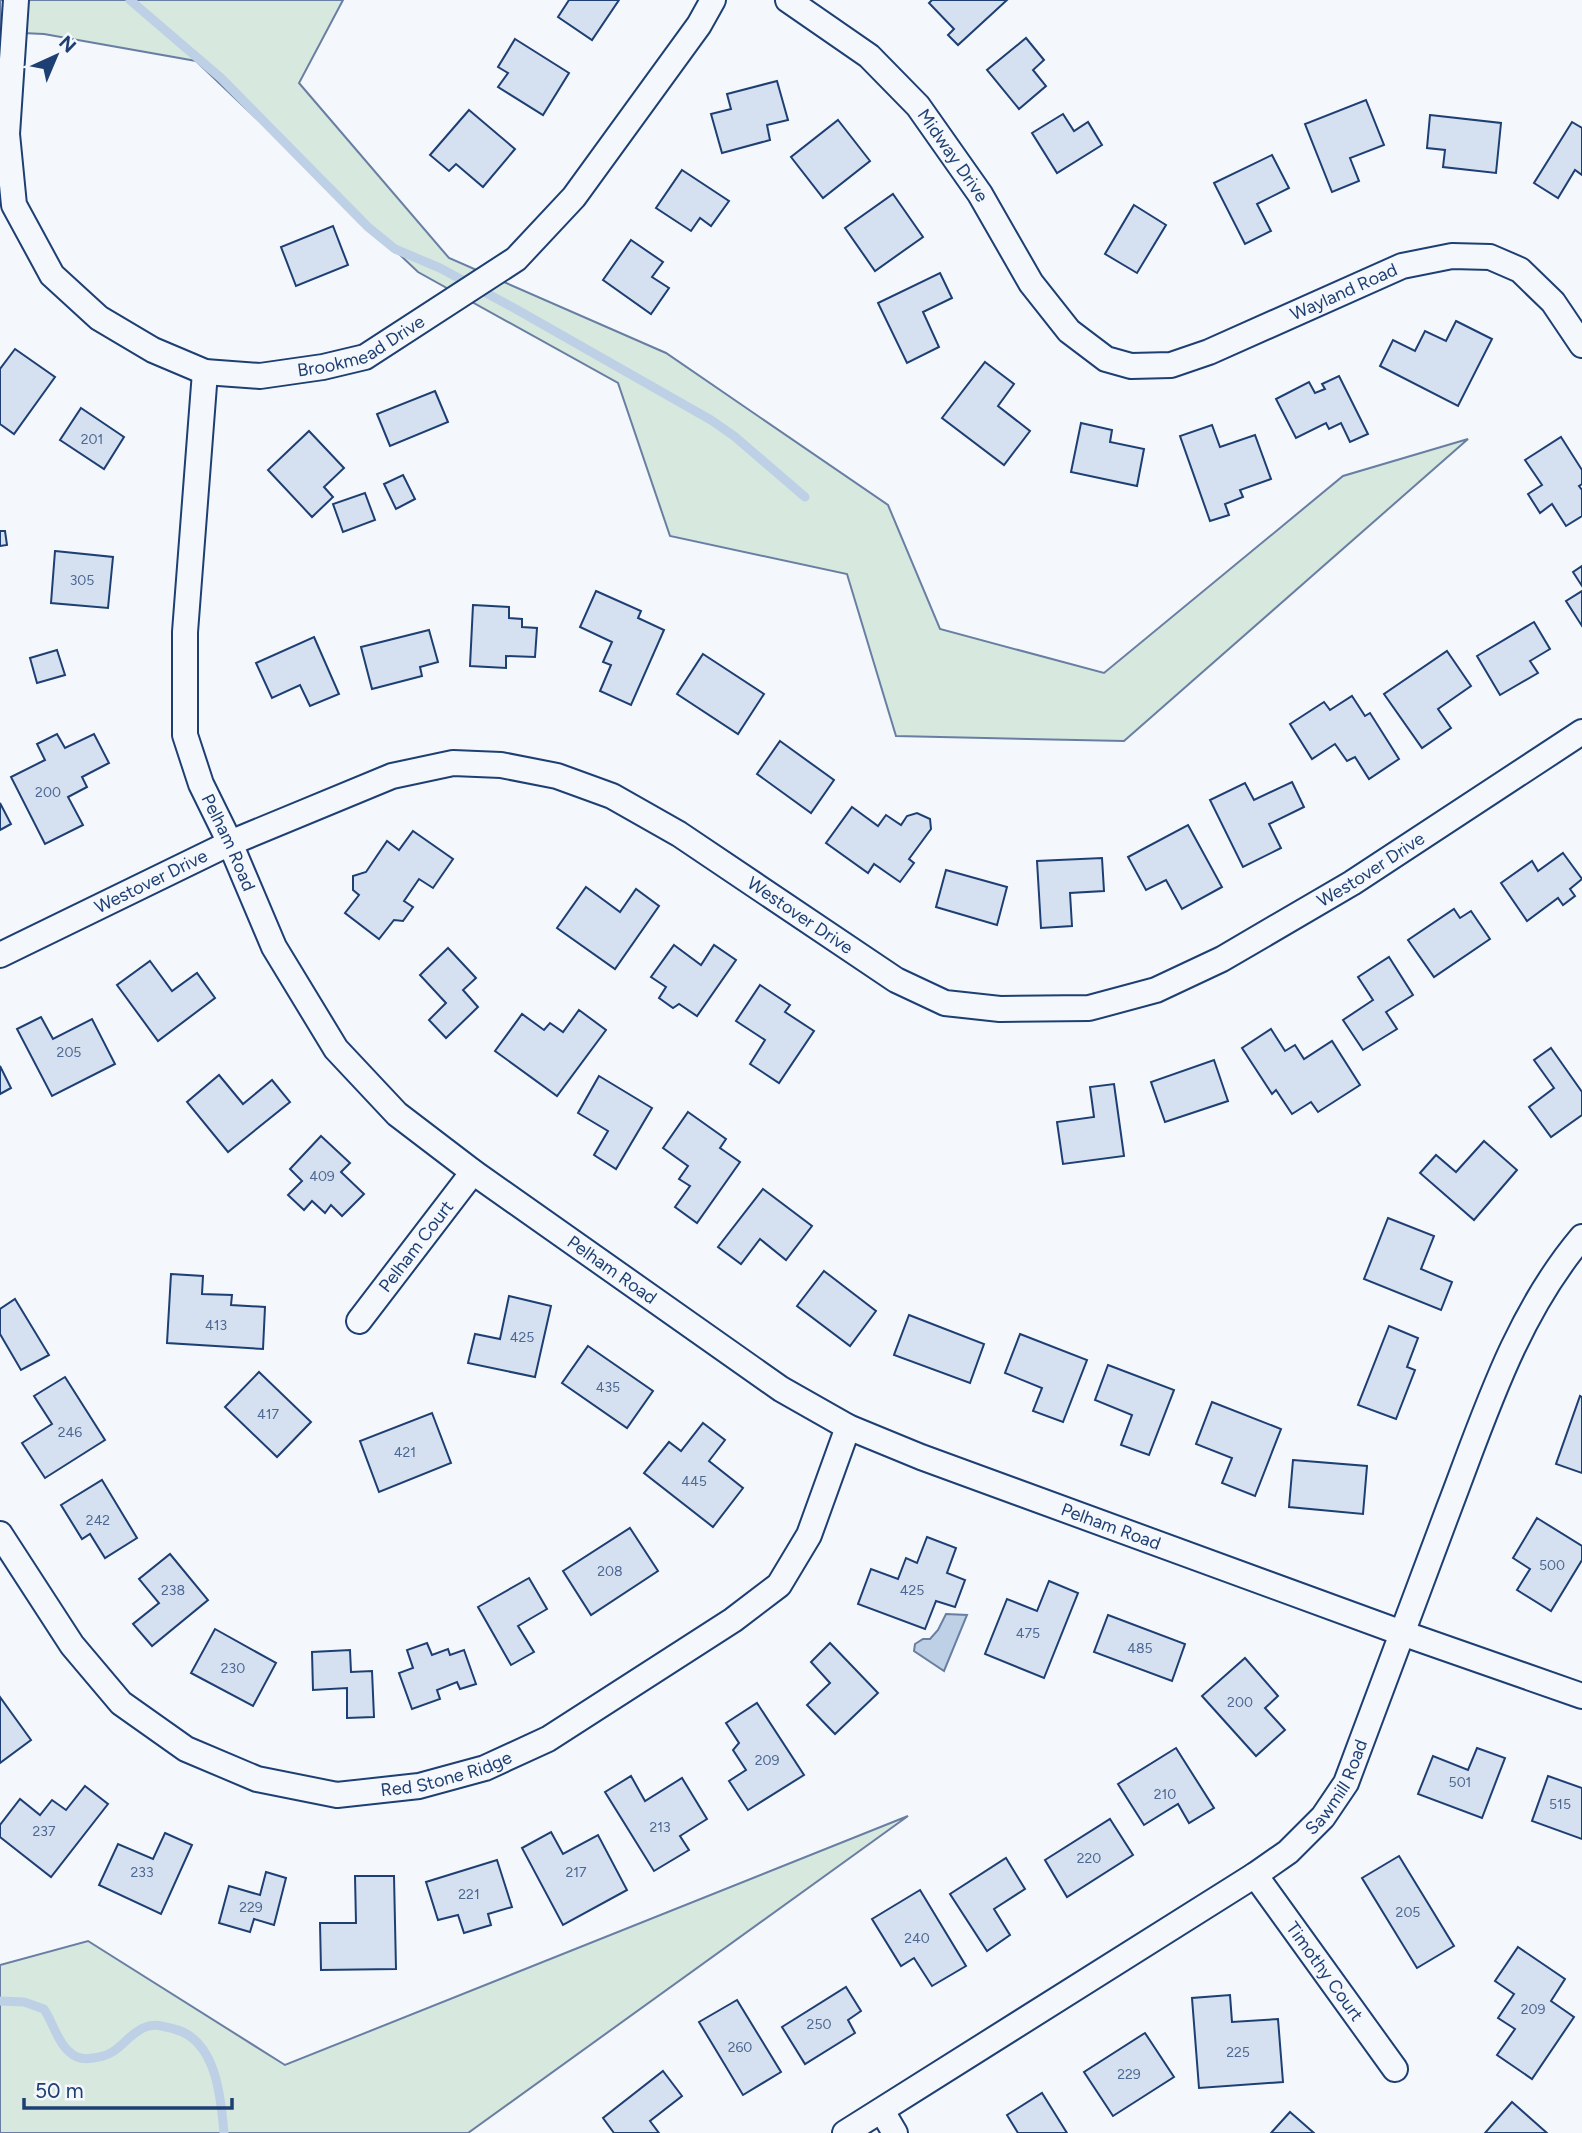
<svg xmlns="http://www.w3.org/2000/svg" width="1582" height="2133" viewBox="0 0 1582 2133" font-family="Figtree,sans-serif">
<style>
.green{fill:#d7e8df;stroke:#687fa3;stroke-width:2}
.water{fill:#bed0e5;stroke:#687fa3;stroke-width:2}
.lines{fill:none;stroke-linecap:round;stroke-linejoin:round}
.stream{stroke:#bed0e5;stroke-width:9}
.building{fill:#d5e0f0;stroke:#1d3f73;stroke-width:2}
.minor-casing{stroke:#1d3f73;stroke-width:28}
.minor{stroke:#f4f7fb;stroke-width:24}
.labels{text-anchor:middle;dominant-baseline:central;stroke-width:5;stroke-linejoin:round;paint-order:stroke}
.number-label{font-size:14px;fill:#4b6792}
.street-label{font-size:18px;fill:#1d3f73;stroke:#f4f7fb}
</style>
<rect width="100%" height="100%" fill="#f4f7fb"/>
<g class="green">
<path d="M 0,0 L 343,0 L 299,83 L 449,258 L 666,353 L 888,505 L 940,629 L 1104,673 L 1343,476 L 1468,439 L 1124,741 L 896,736 L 847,574 L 670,536 L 618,383 L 418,272 L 196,61 L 44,34 L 0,32 Z"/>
<path d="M 908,1816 L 468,2133 L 0,2133 L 0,1965 L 88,1941 L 285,2065 Z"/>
</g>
<path class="water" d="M 946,1614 L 967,1615 L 944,1671 L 914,1651 L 915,1644 L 923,1639 L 930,1639 L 938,1630 Z"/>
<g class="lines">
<g class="stream">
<path d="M 130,0 L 221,78 L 368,227 L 395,249 L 440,268 L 514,308 L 711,420 L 734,436 L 805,497"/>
<path d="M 0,2001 L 24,2002 L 44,2009 C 54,2024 59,2049 77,2057 C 82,2059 88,2059 93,2058 C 120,2055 122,2039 143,2028 C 154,2023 163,2026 174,2029 C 216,2039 221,2097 224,2133"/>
</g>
</g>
<g class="building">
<path d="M 569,0 L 619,0 L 592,40 L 558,17 Z"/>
<path d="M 932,0 L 1007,0 L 958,45 L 948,35 L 954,29 L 929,3 Z"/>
<path d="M 1026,38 L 1044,60 L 1033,70 L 1046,86 L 1019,109 L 987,70 Z"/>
<path d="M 515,39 L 569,73 L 543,115 L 498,87 L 508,73 L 498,67 Z"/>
<path d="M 777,81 L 788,120 L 767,125 L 770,140 L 722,153 L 711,114 L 731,109 L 727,94 Z"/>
<path d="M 1366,100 L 1384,145 L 1350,158 L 1359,181 L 1332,192 L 1305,124 Z"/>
<path d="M 469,110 L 515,149 L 483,187 L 456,164 L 449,171 L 430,155 Z"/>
<path d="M 1063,114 L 1074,131 L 1088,122 L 1102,145 L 1057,173 L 1032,133 Z"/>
<path d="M 1430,115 L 1501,123 L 1496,173 L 1443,167 L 1445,150 L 1427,148 Z"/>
<path d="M 838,120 L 870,161 L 823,198 L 791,157 Z"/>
<path d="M 1572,122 L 1582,128 L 1582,175 L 1575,170 L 1558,198 L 1534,183 Z"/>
<path d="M 1272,155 L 1289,188 L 1257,204 L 1271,231 L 1245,244 L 1214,183 Z"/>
<path d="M 682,170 L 729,201 L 711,226 L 700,218 L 691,231 L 656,208 Z"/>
<path d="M 893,194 L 923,237 L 875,271 L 845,228 Z"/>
<path d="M 1134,205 L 1166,225 L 1137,273 L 1105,254 Z"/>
<path d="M 333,226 L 348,265 L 296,286 L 281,247 Z"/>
<path d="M 631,240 L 663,262 L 652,277 L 669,288 L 651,314 L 603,280 Z"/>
<path d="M 940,273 L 952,298 L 923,312 L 939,347 L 907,363 L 878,303 Z"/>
<path d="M 1456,321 L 1492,339 L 1458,406 L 1380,366 L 1393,340 L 1415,351 L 1425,331 L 1446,341 Z"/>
<path d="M 15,349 L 55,377 L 14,434 L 0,424 L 0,369 Z"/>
<path d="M 985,362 L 1014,384 L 998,406 L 1030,431 L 1004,465 L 942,418 Z"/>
<path d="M 1339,376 L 1368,434 L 1350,442 L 1341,423 L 1329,429 L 1326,423 L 1296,438 L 1276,399 L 1309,382 L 1315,393 L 1325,389 L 1322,384 Z"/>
<path d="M 435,391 L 448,422 L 390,446 L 377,414 Z"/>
<path d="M 81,408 L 124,437 L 104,469 L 60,440 Z"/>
<path d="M 1081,423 L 1112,430 L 1110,442 L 1144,449 L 1137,486 L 1071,472 Z"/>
<path d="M 1212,425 L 1220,447 L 1255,435 L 1271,479 L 1240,490 L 1243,497 L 1225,504 L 1229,515 L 1210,521 L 1180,436 Z"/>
<path d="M 309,431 L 344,468 L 324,487 L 333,497 L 312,517 L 268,470 Z"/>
<path d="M 1561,437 L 1582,470 L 1582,484 L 1579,486 L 1582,490 L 1582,516 L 1566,526 L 1552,504 L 1540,513 L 1528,494 L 1542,485 L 1525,460 Z"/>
<path d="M 403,475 L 415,499 L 396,509 L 384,484 Z"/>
<path d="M 365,493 L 375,520 L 343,532 L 333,504 Z"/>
<path d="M 0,531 L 5,531 L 7,545 L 0,546 Z"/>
<path d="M 55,551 L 113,557 L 108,608 L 51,603 Z"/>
<path d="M 1582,566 L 1582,586 L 1573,572 Z"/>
<path d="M 596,591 L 641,611 L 638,618 L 664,630 L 631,705 L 600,691 L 611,665 L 603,662 L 612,642 L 580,627 Z"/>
<path d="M 1582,591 L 1582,626 L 1566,601 Z"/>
<path d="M 473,605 L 509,607 L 509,618 L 522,619 L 522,627 L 537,628 L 535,657 L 506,656 L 506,668 L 470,666 Z"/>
<path d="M 1534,622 L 1550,649 L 1530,661 L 1538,673 L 1500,695 L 1477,656 Z"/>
<path d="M 429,630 L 438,662 L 420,667 L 422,676 L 372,689 L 361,647 Z"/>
<path d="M 314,637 L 339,694 L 310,706 L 300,685 L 272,698 L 256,663 Z"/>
<path d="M 57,650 L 65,675 L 37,683 L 30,658 Z"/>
<path d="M 1447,651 L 1471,686 L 1438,709 L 1451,728 L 1422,748 L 1384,694 Z"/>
<path d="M 703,654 L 764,694 L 738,734 L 677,694 Z"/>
<path d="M 1352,696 L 1365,716 L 1370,713 L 1399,759 L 1369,779 L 1355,757 L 1347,761 L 1335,744 L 1312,759 L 1290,724 L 1324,702 L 1330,710 Z"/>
<path d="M 57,734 L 65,748 L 94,734 L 109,763 L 82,777 L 87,787 L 68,797 L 83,825 L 45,844 L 11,777 L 45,760 L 37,744 Z"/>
<path d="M 780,741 L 834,780 L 811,813 L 757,774 Z"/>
<path d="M 1292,782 L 1304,807 L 1269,824 L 1281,848 L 1243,867 L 1210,800 L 1245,783 L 1254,800 Z"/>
<path d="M 0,803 L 11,824 L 0,830 Z"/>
<path d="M 852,807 L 878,826 L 886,815 L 901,825 L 907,816 L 917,813 L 930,819 L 931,829 L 909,859 L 914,863 L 900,882 L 874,864 L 868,873 L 826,843 Z"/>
<path d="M 1188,825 L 1222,887 L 1182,909 L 1166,880 L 1146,890 L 1128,857 Z"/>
<path d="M 413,831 L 453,859 L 433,888 L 419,879 L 404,901 L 413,907 L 403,921 L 394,920 L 379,939 L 345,913 L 359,895 L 353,890 L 353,876 L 366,872 L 387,841 L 399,850 Z"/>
<path d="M 1563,853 L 1582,879 L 1570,889 L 1575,896 L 1563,905 L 1558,898 L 1527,921 L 1501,883 L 1532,861 L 1538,871 Z"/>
<path d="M 1102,858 L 1104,891 L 1070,893 L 1072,926 L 1041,928 L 1037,861 Z"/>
<path d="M 946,870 L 1007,887 L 997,925 L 936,907 Z"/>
<path d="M 586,887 L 620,912 L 636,889 L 659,906 L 615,969 L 557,928 Z"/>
<path d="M 1454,909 L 1460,918 L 1471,911 L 1490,939 L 1434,977 L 1408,940 Z"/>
<path d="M 674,945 L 701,965 L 714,945 L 736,960 L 697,1016 L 679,1004 L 673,1008 L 659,998 L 666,987 L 651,977 Z"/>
<path d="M 448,948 L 476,978 L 463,990 L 478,1007 L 446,1038 L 429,1020 L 446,1003 L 420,975 Z"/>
<path d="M 1389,957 L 1413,995 L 1386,1012 L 1397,1029 L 1363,1050 L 1343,1020 L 1373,1000 L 1358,977 Z"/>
<path d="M 150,961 L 172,991 L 197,973 L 215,998 L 158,1041 L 117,985 Z"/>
<path d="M 760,985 L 790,1005 L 785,1012 L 814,1031 L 779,1083 L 750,1064 L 765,1040 L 736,1021 Z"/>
<path d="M 579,1010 L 606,1030 L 557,1096 L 495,1051 L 522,1014 L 544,1030 L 550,1023 L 563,1032 Z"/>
<path d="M 41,1017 L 53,1039 L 92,1019 L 115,1064 L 52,1096 L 17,1029 Z"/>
<path d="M 1271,1029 L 1285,1051 L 1295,1045 L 1304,1059 L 1332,1041 L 1360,1085 L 1318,1112 L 1311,1102 L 1292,1114 L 1276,1090 L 1272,1094 L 1242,1048 Z"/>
<path d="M 1551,1048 L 1582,1092 L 1582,1115 L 1551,1137 L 1529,1107 L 1554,1088 L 1534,1060 Z"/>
<path d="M 1214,1060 L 1228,1101 L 1165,1122 L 1151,1082 Z"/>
<path d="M 0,1066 L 11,1088 L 0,1094 Z"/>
<path d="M 219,1075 L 243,1104 L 272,1080 L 290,1102 L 228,1152 L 187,1102 Z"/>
<path d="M 599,1076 L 652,1108 L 616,1169 L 594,1155 L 608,1131 L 578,1113 Z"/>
<path d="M 1114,1084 L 1124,1156 L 1063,1164 L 1057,1122 L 1094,1117 L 1090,1087 Z"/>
<path d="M 688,1112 L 726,1139 L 720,1148 L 740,1162 L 697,1223 L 675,1207 L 690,1186 L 679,1179 L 688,1166 L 663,1148 Z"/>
<path d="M 321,1136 L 350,1163 L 341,1172 L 364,1194 L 342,1216 L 331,1205 L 325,1213 L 312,1201 L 304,1210 L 288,1195 L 302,1181 L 290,1169 Z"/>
<path d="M 1484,1141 L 1517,1170 L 1474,1220 L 1420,1173 L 1436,1155 L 1456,1172 Z"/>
<path d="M 763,1189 L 812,1226 L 786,1260 L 760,1239 L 741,1264 L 718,1247 Z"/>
<path d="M 1388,1218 L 1434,1236 L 1421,1269 L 1452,1282 L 1441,1310 L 1364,1279 Z"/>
<path d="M 824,1271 L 876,1311 L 850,1346 L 797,1306 Z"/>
<path d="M 171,1274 L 203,1276 L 202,1294 L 232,1295 L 231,1305 L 265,1307 L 263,1349 L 167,1343 Z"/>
<path d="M 509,1296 L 551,1306 L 535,1377 L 468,1363 L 475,1334 L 500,1339 Z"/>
<path d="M 15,1299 L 49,1355 L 21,1370 L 0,1334 L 0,1309 Z"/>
<path d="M 909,1315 L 984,1344 L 970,1383 L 894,1355 Z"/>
<path d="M 1389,1326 L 1418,1338 L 1407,1367 L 1415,1370 L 1396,1419 L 1358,1405 Z"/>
<path d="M 1020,1334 L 1087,1360 L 1063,1422 L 1033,1411 L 1042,1388 L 1005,1373 Z"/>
<path d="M 588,1346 L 653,1391 L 627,1428 L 562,1383 Z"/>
<path d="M 1108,1365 L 1174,1390 L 1149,1455 L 1121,1445 L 1132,1415 L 1095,1400 Z"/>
<path d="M 259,1372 L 311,1422 L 277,1457 L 225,1407 Z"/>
<path d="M 65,1377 L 105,1440 L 45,1478 L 22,1443 L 52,1424 L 34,1396 Z"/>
<path d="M 1580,1396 L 1582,1397 L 1582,1473 L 1556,1464 Z"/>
<path d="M 1212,1402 L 1281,1429 L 1255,1496 L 1222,1483 L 1232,1458 L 1196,1444 Z"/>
<path d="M 432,1413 L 451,1463 L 379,1492 L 360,1441 Z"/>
<path d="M 703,1423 L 725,1440 L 709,1461 L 743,1488 L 713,1527 L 644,1473 L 669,1442 L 681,1451 Z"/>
<path d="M 1293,1460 L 1367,1466 L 1363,1514 L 1289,1507 Z"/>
<path d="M 102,1480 L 137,1538 L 105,1558 L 90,1534 L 82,1539 L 61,1505 Z"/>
<path d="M 1537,1518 L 1582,1546 L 1582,1560 L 1551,1611 L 1517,1590 L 1530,1569 L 1513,1558 Z"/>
<path d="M 630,1528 L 658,1571 L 591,1615 L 563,1571 Z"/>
<path d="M 927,1537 L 956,1548 L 947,1573 L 965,1580 L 955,1607 L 936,1601 L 925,1629 L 858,1604 L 871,1569 L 898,1579 L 906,1558 L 917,1563 Z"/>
<path d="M 170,1554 L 208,1600 L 152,1646 L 133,1624 L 159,1603 L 139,1579 Z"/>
<path d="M 529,1578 L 547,1609 L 518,1626 L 534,1652 L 511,1665 L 478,1607 Z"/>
<path d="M 1049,1581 L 1078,1593 L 1044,1678 L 985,1654 L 1007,1599 L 1037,1611 Z"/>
<path d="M 1108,1615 L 1185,1644 L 1172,1681 L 1094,1652 Z"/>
<path d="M 215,1629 L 276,1663 L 253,1706 L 191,1673 Z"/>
<path d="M 427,1643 L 432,1655 L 448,1649 L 450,1655 L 464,1650 L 476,1684 L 460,1689 L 457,1682 L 437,1690 L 440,1699 L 412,1709 L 399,1673 L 413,1668 L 407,1650 Z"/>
<path d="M 830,1643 L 878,1693 L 835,1734 L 807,1705 L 830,1683 L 811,1662 Z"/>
<path d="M 350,1650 L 351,1672 L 372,1671 L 374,1717 L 347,1718 L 347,1688 L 313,1690 L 312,1652 Z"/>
<path d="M 1245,1658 L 1278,1696 L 1265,1708 L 1285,1730 L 1256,1756 L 1202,1696 Z"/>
<path d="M 0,1697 L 31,1740 L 0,1763 Z"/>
<path d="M 757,1703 L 804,1775 L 748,1810 L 729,1781 L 746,1770 L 733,1750 L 739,1743 L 726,1723 Z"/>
<path d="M 1176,1748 L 1214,1808 L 1189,1823 L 1178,1804 L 1144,1825 L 1118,1784 Z"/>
<path d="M 1477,1748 L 1505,1758 L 1482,1818 L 1418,1794 L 1433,1756 L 1468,1770 Z"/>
<path d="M 631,1776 L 645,1801 L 682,1778 L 707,1819 L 680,1836 L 689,1850 L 654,1871 L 605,1792 Z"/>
<path d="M 1548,1776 L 1582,1788 L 1582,1839 L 1532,1821 Z"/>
<path d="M 85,1786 L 108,1804 L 51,1877 L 0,1837 L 0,1825 L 20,1799 L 40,1815 L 52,1800 L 66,1810 Z"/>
<path d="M 1110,1819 L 1133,1855 L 1067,1897 L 1045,1860 Z"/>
<path d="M 551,1832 L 563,1854 L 598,1835 L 627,1890 L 563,1925 L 522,1848 Z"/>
<path d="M 165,1833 L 192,1845 L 161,1914 L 99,1885 L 118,1844 L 153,1859 Z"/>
<path d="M 1399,1856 L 1454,1946 L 1417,1968 L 1362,1878 Z"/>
<path d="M 1006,1858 L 1025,1889 L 994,1909 L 1010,1935 L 987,1951 L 950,1894 Z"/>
<path d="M 497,1860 L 512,1907 L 488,1914 L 491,1925 L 464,1933 L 458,1915 L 438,1920 L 426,1882 Z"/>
<path d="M 266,1872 L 286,1878 L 274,1925 L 254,1919 L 250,1932 L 219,1923 L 229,1886 L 260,1895 Z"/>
<path d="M 355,1876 L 394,1876 L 396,1969 L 321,1970 L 320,1923 L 356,1923 Z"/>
<path d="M 920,1890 L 966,1966 L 932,1986 L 914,1958 L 901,1966 L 872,1919 Z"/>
<path d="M 1518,1947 L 1565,1979 L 1551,2001 L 1574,2017 L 1532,2079 L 1497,2055 L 1515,2029 L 1498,2018 L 1514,1994 L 1495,1981 Z"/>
<path d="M 846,1987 L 861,2011 L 848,2020 L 855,2033 L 805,2064 L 782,2027 Z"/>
<path d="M 1230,1995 L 1232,2022 L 1278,2019 L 1283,2082 L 1199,2088 L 1192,1998 Z"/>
<path d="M 737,2000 L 781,2072 L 743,2095 L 699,2022 Z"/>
<path d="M 1145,2033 L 1174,2077 L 1113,2116 L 1084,2072 Z"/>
<path d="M 663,2071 L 682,2096 L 650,2121 L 659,2133 L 614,2133 L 603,2118 Z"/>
<path d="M 1042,2093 L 1067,2133 L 1018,2133 L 1007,2115 Z"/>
<path d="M 1512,2102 L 1547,2133 L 1485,2133 Z"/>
<path d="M 1290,2112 L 1314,2133 L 1271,2133 Z"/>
</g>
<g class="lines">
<g class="minor-casing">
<g id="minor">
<path id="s1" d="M 16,0 L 7,134 L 14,205 L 52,275 L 99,318 L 153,350 L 205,372 L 260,376 L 323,367 L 365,357 L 516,259 L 574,197 L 699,25 L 713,0"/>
<path id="s2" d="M 788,0 L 869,56 L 918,106 L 980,194 L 1031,283 L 1069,331 L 1106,359 L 1131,366 L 1171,365 L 1209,352 L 1402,266 L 1452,256 L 1490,257 L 1520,270 L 1553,302 L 1582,345"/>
<path id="s3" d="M 205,372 L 185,632 L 185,735 L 201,784 L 230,843 L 274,947 L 336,1049 L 397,1114 L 473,1172 L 781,1389 L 848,1427 L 921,1457 L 1402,1633 L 1582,1696"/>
<path id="s4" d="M 0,955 L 230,843 L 392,776 L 453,763 L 501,765 L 557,776 L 612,796 L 679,834 L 896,980 L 945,1003 L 1000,1009 L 1089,1008 L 1156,990 L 1222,959 L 1352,883 L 1582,732"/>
<path id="s5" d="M 359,1321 L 473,1172"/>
<path id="s6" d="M 0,1534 L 72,1645 L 121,1703 L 186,1749 L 257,1779 L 337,1795 L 419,1786 L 485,1768 L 548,1739 L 733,1620 L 779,1585 L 809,1535 L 848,1427"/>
<path id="s7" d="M 1255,1875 L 1395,2069"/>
<path d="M 882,2111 L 895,2133"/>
<path id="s8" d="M 845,2133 L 1255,1875 L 1288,1852 L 1323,1817 L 1346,1783 C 1380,1691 1415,1600 1449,1508 C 1485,1414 1516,1315 1582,1237"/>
</g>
</g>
<use href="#minor" class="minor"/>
</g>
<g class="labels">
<g class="number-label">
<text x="92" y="439">201</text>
<text x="82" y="580">305</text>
<text x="48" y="792">200</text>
<text x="69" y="1052">205</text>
<text x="322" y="1176">409</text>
<text x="216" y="1325">413</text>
<text x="522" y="1337">425</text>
<text x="608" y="1387">435</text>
<text x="268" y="1414">417</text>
<text x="70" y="1432">246</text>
<text x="405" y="1452">421</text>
<text x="694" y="1481">445</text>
<text x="98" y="1520">242</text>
<text x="1552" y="1565">500</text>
<text x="610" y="1571">208</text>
<text x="173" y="1590">238</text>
<text x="912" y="1590">425</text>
<text x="1028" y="1633">475</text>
<text x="1140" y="1648">485</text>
<text x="233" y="1668">230</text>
<text x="1240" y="1702">200</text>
<text x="767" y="1760">209</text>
<text x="1460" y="1782">501</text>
<text x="1165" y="1794">210</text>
<text x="1560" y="1804">515</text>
<text x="660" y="1827">213</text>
<text x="44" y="1831">237</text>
<text x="1089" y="1858">220</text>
<text x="142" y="1872">233</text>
<text x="576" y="1872">217</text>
<text x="469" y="1894">221</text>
<text x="251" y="1907">229</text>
<text x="1408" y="1912">205</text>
<text x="917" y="1938">240</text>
<text x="1533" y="2009">209</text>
<text x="819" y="2024">250</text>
<text x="740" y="2047">260</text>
<text x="1238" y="2052">225</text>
<text x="1129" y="2074">229</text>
</g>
<g class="street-label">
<text stroke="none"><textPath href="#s2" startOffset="229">Midway Drive</textPath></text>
<text stroke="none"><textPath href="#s2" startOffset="740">Wayland Road</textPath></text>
<text stroke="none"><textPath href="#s1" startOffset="630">Brookmead Drive</textPath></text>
<text stroke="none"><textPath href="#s3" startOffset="480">Pelham Road</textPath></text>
<text stroke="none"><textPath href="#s4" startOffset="1510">Westover Drive</textPath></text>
<text stroke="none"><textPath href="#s4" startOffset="168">Westover Drive</textPath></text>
<text stroke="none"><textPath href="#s4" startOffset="880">Westover Drive</textPath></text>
<text stroke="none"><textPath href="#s5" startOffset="94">Pelham Court</textPath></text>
<text stroke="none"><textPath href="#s3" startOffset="1068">Pelham Road</textPath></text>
<text stroke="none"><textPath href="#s3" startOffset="1633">Pelham Road</textPath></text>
<text stroke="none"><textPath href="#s6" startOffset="558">Red Stone Ridge</textPath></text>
<text stroke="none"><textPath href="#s8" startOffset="607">Sawmill Road</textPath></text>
<text stroke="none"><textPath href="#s7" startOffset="119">Timothy Court</textPath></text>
</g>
</g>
<g transform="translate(56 56) rotate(44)" stroke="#f4f7fb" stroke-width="5" paint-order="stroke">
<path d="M0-5L12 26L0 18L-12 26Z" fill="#1d3f73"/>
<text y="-10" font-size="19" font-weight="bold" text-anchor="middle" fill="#1d3f73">N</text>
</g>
<path d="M24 2098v10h208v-10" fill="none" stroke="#1d3f73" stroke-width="3.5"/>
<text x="35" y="2098" font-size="21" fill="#1d3f73" stroke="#f4f7fb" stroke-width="5" paint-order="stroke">50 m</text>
</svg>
